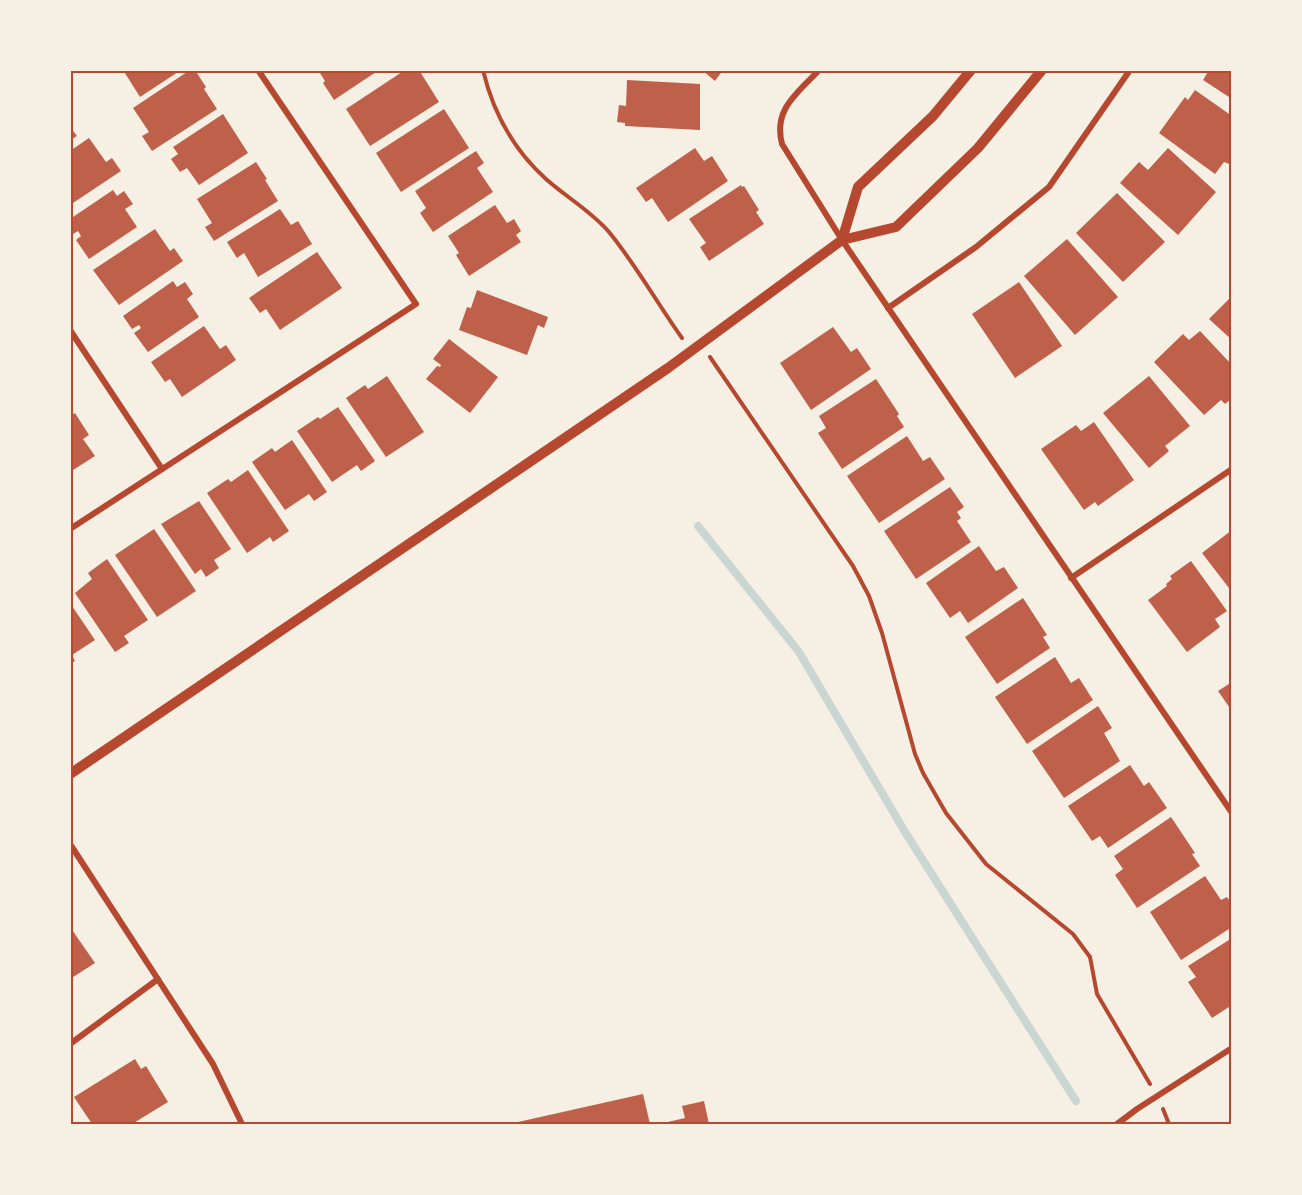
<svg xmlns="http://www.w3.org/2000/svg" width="1302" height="1195" viewBox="0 0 1302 1195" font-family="'Fira Sans Condensed',sans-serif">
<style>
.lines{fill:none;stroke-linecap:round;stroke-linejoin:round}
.stream{stroke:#c9d6d2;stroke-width:8}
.building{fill:#bf614a}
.path{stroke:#b5482f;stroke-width:4}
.minor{stroke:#b5482f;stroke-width:6}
.tertiary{stroke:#b5482f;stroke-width:10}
.neatline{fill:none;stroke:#b5482f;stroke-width:2}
</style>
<rect width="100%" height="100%" fill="#f6efe4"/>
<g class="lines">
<path class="stream" d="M 698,526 L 799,652 L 905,832 L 1076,1101"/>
</g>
<g class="building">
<path d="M 123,70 L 181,70 L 140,97 Z"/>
<path d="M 190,70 L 195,70 L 206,87 L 204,89 L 217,109 L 152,151 L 142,136 L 149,132 L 133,108 Z"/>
<path d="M 318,70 L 379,70 L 334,100 L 323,83 L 325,81 Z"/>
<path d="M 405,70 L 419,70 L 439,102 L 370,146 L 346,109 Z"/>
<path d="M 702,70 L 723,70 L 715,81 Z"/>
<path d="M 1209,70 L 1232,70 L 1232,99 L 1203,80 Z"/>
<path d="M 627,80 L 700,84 L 700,130 L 625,126 L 625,123 L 617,122 L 619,105 L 626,106 Z"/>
<path d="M 1195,90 L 1232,116 L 1232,165 L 1224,162 L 1215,174 L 1159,133 L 1185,97 L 1188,100 Z"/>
<path d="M 444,109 L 469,148 L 401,192 L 376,153 Z"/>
<path d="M 223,114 L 248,153 L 199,185 L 187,168 L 180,172 L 171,159 L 178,154 L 173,147 Z"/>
<path d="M 70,127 L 77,136 L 70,140 Z"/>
<path d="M 89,138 L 106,162 L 112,158 L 121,171 L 70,205 L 70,151 Z"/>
<path d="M 695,148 L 704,161 L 712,156 L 728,181 L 668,222 L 652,198 L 646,202 L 636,188 Z"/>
<path d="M 1168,148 L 1216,192 L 1178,235 L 1120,183 L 1139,162 L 1148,170 Z"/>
<path d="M 476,151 L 484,163 L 477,168 L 493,192 L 433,232 L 420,213 L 426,208 L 415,191 Z"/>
<path d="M 256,162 L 267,179 L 265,180 L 278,201 L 214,241 L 205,227 L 212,223 L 197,199 Z"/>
<path d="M 741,185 L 742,187 L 744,186 L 759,210 L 756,212 L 764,224 L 709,261 L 700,247 L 706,243 L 689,219 Z"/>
<path d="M 113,190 L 117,196 L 124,191 L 133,204 L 125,209 L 137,227 L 89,259 L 76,240 L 81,236 L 78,231 L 70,236 L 70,219 Z"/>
<path d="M 1117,193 L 1165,242 L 1123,282 L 1076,233 Z"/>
<path d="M 495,205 L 507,223 L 514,219 L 521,231 L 516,235 L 521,242 L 469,276 L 456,255 L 459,253 L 448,236 Z"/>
<path d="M 280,209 L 291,225 L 298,221 L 312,244 L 258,277 L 244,253 L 237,258 L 227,242 Z"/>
<path d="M 155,229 L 170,251 L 174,248 L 183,261 L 119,305 L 93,270 Z"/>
<path d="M 1067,239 L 1118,297 L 1075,335 L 1024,276 Z"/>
<path d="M 317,252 L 342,288 L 280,330 L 266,309 L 260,313 L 249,298 Z"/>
<path d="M 173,281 L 177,287 L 185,282 L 193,294 L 187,299 L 199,317 L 148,352 L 134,333 L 141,328 L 139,325 L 132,329 L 123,316 Z"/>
<path d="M 1019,282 L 1062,346 L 1015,378 L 972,314 Z"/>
<path d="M 477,290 L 548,317 L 544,328 L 538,325 L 527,355 L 459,330 L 467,307 L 471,308 Z"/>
<path d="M 1232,296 L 1232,340 L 1209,319 Z"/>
<path d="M 204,326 L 220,349 L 226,345 L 236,360 L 182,397 L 170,379 L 165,382 L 151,362 Z"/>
<path d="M 833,327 L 851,352 L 857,348 L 871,369 L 811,410 L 780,363 Z"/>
<path d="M 1200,331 L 1232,365 L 1232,398 L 1225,404 L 1221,400 L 1204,415 L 1154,362 L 1183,334 L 1189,340 Z"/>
<path d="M 449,339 L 498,377 L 470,413 L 426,379 L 437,366 L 440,367 L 441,365 L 433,359 Z"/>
<path d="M 387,376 L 424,432 L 386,457 L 346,398 L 365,385 L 368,389 Z"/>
<path d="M 1149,376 L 1190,426 L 1165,446 L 1169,451 L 1149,468 L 1103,413 Z"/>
<path d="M 876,379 L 899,414 L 897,416 L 904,427 L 842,469 L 818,433 L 826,428 L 819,416 Z"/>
<path d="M 338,407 L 375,461 L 361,471 L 357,465 L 332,482 L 297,431 L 318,417 L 320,419 Z"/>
<path d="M 75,413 L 89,435 L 83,439 L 95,456 L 70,472 L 70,416 Z"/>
<path d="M 1094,422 L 1134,480 L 1098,506 L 1095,502 L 1084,510 L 1041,449 L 1076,425 L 1081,431 Z"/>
<path d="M 907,436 L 923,461 L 930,457 L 945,479 L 879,523 L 847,476 Z"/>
<path d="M 292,440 L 327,492 L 314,501 L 309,494 L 285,510 L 252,462 L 272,448 L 275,452 Z"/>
<path d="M 248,470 L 289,531 L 273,542 L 270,537 L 247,553 L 207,493 L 228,479 L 231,482 Z"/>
<path d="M 950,487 L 964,507 L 957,512 L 961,518 L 957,521 L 971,542 L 916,579 L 884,531 Z"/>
<path d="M 199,501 L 231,549 L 214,560 L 219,568 L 206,577 L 201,569 L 195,574 L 161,524 Z"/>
<path d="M 154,529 L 196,591 L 157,617 L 115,555 Z"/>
<path d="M 1232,530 L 1232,592 L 1202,553 Z"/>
<path d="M 979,546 L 996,571 L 1004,567 L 1018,588 L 968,623 L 960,611 L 950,618 L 926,583 Z"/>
<path d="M 107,559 L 148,620 L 124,636 L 129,643 L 115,652 L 75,593 L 92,579 L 88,573 Z"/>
<path d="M 1191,561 L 1227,611 L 1215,619 L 1220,627 L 1187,652 L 1148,600 L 1167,586 L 1166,584 L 1172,579 L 1170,576 Z"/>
<path d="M 1023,598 L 1047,635 L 1043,637 L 1050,648 L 997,684 L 965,637 Z"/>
<path d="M 70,603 L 95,640 L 72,655 L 75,661 L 70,664 Z"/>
<path d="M 1055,657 L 1071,683 L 1079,678 L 1093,700 L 1027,744 L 995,697 Z"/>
<path d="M 1232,682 L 1232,711 L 1218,691 Z"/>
<path d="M 1098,706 L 1112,728 L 1104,733 L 1120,761 L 1064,798 L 1032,751 Z"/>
<path d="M 1130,765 L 1144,786 L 1149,782 L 1167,808 L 1108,848 L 1100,836 L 1092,841 L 1068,806 Z"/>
<path d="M 1171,817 L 1195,853 L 1192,854 L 1200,866 L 1137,908 L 1115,875 L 1123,869 L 1114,856 Z"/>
<path d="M 1205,876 L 1221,900 L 1227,897 L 1232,904 L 1232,927 L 1181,960 L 1150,912 Z"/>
<path d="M 70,927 L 95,963 L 70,979 Z"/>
<path d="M 1232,938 L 1232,1005 L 1212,1018 L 1188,982 L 1196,977 L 1188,966 Z"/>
<path d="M 135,1059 L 141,1069 L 146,1066 L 168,1102 L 132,1124 L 92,1124 L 74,1097 Z"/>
<path d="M 643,1094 L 650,1124 L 509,1124 Z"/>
<path d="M 704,1101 L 709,1124 L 659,1124 L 685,1118 L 682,1106 Z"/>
</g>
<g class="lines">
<g class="path">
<path d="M 483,70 C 493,113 514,150 546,179 C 566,197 591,211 609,232 C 636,265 657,303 682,338"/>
<path d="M 710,357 L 853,566 L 869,596 L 882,633 L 915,754 L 923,773 L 946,813 L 986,864 L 1073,934 L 1090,957 L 1097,994 L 1150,1084"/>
<path d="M 1163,1109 L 1169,1124"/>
</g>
<g class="minor">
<path d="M 819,70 C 797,94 773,109 782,144 L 842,240 L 1232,813"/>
<path d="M 888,308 L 976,247 L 1049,187 L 1130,70"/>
<path d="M 70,330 L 162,469"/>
<path d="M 70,529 L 416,304 L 258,70"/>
<path d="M 1071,578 L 1232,469"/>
<path d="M 70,844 L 213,1064 L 242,1124"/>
<path d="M 70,1044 L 158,979"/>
<path d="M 1117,1124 L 1137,1109 L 1232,1048"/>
</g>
<g class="tertiary">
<path d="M 842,240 L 858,187 L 933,116 L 971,70"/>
<path d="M 70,774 L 668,368 L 842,240 L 896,227 L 978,148 L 1042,70"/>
</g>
</g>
<rect width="1302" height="1195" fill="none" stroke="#f6efe4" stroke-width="144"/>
<rect x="72" y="72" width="1158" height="1051" class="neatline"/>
</svg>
